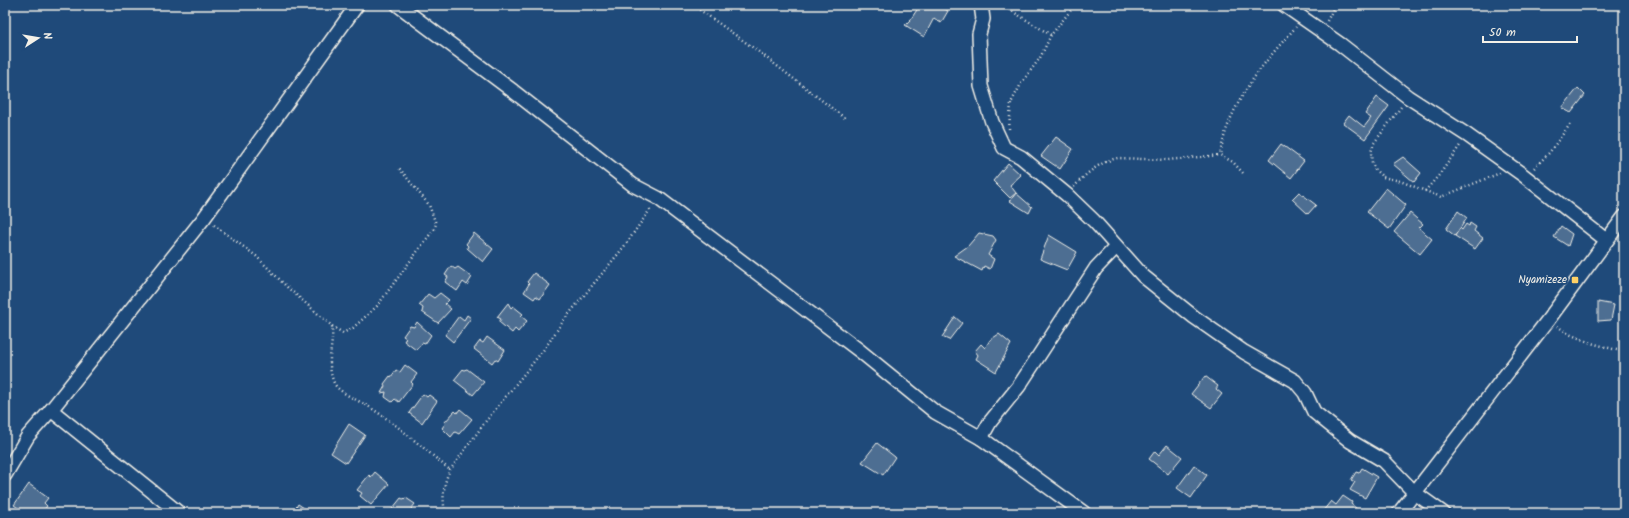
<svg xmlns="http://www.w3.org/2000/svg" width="1629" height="518" viewBox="0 0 1629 518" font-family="Kalam,sans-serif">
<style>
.building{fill:#4d6e92;stroke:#f4f1e8}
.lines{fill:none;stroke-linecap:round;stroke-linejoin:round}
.minor-casing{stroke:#f4f1e8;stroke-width:16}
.path{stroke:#f4f1e8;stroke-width:2.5;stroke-dasharray:1 3;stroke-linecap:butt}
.minor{stroke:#1f4a7a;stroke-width:13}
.poi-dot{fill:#ffd166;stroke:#1f4a7a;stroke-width:1.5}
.labels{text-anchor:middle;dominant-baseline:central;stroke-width:3.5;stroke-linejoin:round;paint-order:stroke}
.poi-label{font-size:11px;fill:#f4f1e8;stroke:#1f4a7a;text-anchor:end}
</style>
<rect width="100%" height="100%" fill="#1f4a7a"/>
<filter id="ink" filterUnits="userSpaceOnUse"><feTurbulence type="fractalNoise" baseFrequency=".025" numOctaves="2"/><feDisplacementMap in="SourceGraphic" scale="8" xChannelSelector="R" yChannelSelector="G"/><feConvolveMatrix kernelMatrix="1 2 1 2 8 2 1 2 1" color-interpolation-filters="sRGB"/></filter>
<g filter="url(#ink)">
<g class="building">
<path d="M 920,5 L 947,5 L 945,9 L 948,11 L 941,23 L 934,18 L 924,37 L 905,25 L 911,19 Z"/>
<path d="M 1578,88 L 1585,95 L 1571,113 L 1562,108 Z"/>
<path d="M 1377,97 L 1389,106 L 1365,139 L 1343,123 L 1349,115 L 1364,127 L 1371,118 L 1365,114 Z"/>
<path d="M 1056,137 L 1073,149 L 1060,169 L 1041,156 Z"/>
<path d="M 1281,144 L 1304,161 L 1291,178 L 1269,160 Z"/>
<path d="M 1403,157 L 1421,173 L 1414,182 L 1393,164 Z"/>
<path d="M 1008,163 L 1021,175 L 1010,185 L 1016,193 L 1010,198 L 993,181 Z"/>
<path d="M 1386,188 L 1406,205 L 1389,229 L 1367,212 Z"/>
<path d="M 1299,192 L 1316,205 L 1308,214 L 1292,199 Z"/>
<path d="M 1016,193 L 1032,207 L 1029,213 L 1010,201 Z"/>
<path d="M 1458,211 L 1467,218 L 1455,236 L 1446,229 Z"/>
<path d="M 1410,213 L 1423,224 L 1419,228 L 1432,239 L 1420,254 L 1394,232 Z"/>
<path d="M 1470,223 L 1476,227 L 1474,231 L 1483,238 L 1475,249 L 1455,236 L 1460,228 L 1462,230 L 1466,224 L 1469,226 Z"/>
<path d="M 1561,226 L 1572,234 L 1568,246 L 1554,237 Z"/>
<path d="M 474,233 L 493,249 L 483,262 L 467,248 L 468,246 L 466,244 Z"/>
<path d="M 979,233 L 993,236 L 996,240 L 988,255 L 994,259 L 990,269 L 984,266 L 982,271 L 954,256 L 968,246 Z"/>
<path d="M 1049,235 L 1077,252 L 1067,270 L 1040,259 Z"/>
<path d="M 451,266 L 455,269 L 458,267 L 472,277 L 467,285 L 463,282 L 457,291 L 445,282 L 448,277 L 445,275 Z"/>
<path d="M 534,273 L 550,285 L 540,299 L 536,296 L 534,299 L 524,292 L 529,284 L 527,282 Z"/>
<path d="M 440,293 L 449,300 L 445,304 L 451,309 L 438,323 L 422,312 L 423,308 L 419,305 L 428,294 L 434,298 Z"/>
<path d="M 1598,302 L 1614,305 L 1611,320 L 1598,321 Z"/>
<path d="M 508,303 L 511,308 L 513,306 L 523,314 L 521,316 L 527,321 L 518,332 L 515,329 L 512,333 L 499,322 L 501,319 L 497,317 Z"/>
<path d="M 467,315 L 471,318 L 453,342 L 445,335 L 459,316 L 464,320 Z"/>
<path d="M 955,317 L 962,323 L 949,340 L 942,337 Z"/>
<path d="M 417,322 L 431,335 L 425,344 L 422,343 L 416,350 L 404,341 L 406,338 L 403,336 L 410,326 L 414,327 Z"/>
<path d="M 999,334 L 1011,344 L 996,372 L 976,359 L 978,355 L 975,351 L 981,344 L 985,348 L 990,340 Z"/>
<path d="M 487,337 L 505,350 L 498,361 L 495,359 L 492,363 L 474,349 L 480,341 L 483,343 Z"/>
<path d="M 405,365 L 417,374 L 411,382 L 413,384 L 399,402 L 395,399 L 392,402 L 385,397 L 386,392 L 381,393 L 385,386 L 384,384 L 390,376 L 391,377 L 396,370 L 400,372 Z"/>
<path d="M 463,369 L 464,370 L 467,369 L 484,382 L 473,395 L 454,380 Z"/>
<path d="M 1205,376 L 1218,386 L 1216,389 L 1222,394 L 1211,408 L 1191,394 Z"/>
<path d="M 423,394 L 427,397 L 429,395 L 437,401 L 422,423 L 409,413 Z"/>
<path d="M 460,409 L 472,419 L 459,434 L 455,432 L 451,437 L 442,428 L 445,424 L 444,423 L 455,411 L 457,413 Z"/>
<path d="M 349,424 L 365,435 L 346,463 L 331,453 Z"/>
<path d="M 877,443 L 895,457 L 883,475 L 862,462 Z"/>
<path d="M 1167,445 L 1182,457 L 1168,474 L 1149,459 L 1155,451 L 1159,455 Z"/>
<path d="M 1194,465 L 1207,475 L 1191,498 L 1177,488 Z"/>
<path d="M 1362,468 L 1377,477 L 1365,498 L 1350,490 L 1355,482 L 1351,480 L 1356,472 L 1359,473 Z"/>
<path d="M 375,472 L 389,484 L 371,505 L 360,496 L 362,493 L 357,490 L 369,475 L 371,477 Z"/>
<path d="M 29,484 L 48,498 L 44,503 L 47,506 L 42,513 L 25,513 L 14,505 Z"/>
<path d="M 1343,496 L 1352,502 L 1351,504 L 1362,513 L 1322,512 L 1331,501 L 1336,505 Z"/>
<path d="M 401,498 L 403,499 L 406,498 L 415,504 L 408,513 L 389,513 Z"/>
<path d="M 298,504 L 307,510 L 305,513 L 293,513 Z"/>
</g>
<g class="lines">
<g class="minor-casing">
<g id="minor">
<path d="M 398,5 L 513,91 L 633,185 L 658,198 L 860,351 L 935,412 L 981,438 L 1084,513"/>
<path d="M 981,5 L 983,19 L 979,34 L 981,86 L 992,122 L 1004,148 L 1021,157 L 1067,195 L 1094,221 L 1143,276 L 1194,317 L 1244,352 L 1295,381 L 1305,393 L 1314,412 L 1350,441 L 1384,461 L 1415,493 L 1443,513"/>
<path d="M 1284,5 L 1340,44 L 1408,97 L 1467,135 L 1523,175 L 1606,240"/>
<path d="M 51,410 L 179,513"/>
<path d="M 981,438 L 990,422 L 1019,386 L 1096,268 L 1116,247"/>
<path d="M 5,475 L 28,436 L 51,410 L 204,218 L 357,5"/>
<path d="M 1399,513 L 1548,320 L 1624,217"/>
</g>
</g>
<g class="path">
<path d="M 693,5 L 755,49 L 846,119"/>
<path d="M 1002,5 L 1051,35 L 1075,5"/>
<path d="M 1327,21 L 1335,5"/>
<path d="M 1401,107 L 1374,143 L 1371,152 L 1372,163 L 1375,170 L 1383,177 L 1400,181 L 1441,197 L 1500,173"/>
<path d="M 1009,129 L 1011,103 L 1022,82 L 1040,58 L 1051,35"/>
<path d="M 1534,168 L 1549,153 L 1571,123"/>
<path d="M 1243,173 L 1233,162 L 1220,155 C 1228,105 1262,64 1296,27"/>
<path d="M 1074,187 C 1085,174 1101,161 1118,158 L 1168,160 L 1220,155"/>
<path d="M 1425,191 L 1440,174 L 1461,144"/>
<path d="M 214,225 L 256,256 L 287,287 L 332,326 C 334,347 325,360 334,383 C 338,392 357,400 366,405 C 396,423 423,448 450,470"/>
<path d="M 332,326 L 343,333 L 353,328 L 377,306 L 434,229 L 436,224 L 429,205 L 399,168"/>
<path d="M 1557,326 L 1569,334 L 1591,343 L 1624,352"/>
<path d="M 446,513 C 441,501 444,481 450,470 L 486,421 L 545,348 L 564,320 L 623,248 L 652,207"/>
</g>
<use href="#minor" class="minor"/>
</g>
</g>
<rect class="poi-dot" x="1571" y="276" width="8" height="8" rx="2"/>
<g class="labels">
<g class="poi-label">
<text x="1567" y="280">Nyamizeze</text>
</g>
</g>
<rect width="1629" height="518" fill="none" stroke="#1f4a7a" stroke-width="20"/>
<rect x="10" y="10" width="1609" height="498" fill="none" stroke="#f4f1e8" stroke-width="1.5" filter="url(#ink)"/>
<g transform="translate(38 38) rotate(78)" stroke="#1f4a7a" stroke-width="3" paint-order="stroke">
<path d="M0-3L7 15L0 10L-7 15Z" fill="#f4f1e8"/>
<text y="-6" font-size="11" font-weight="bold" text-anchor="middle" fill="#f4f1e8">N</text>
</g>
<path d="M1483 36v6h94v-6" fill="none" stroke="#f4f1e8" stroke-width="2"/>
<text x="1489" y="36" font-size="12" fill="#f4f1e8" stroke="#1f4a7a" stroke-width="3" paint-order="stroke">50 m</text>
</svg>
